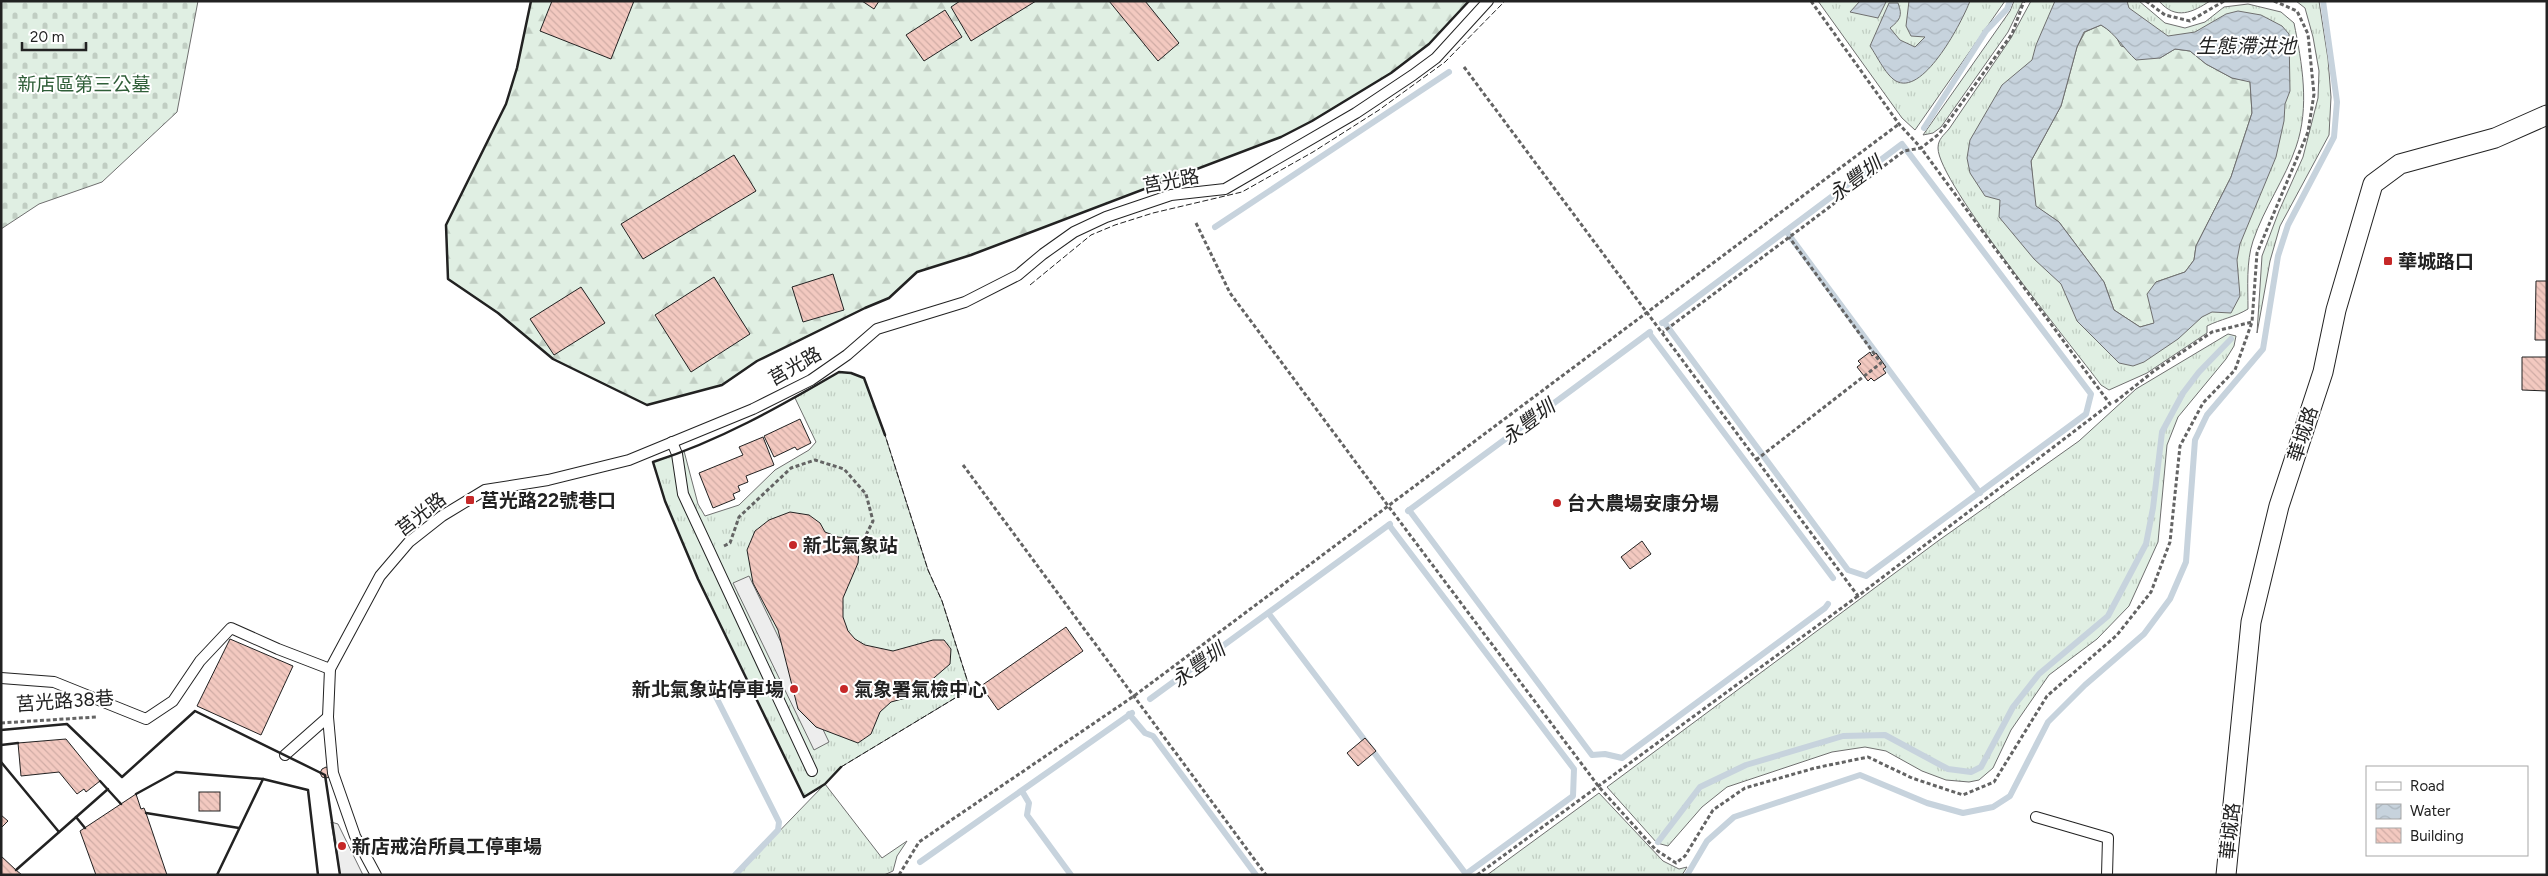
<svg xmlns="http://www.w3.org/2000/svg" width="2548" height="876" viewBox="0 0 2548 876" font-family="Figtree,'Noto Sans TC',sans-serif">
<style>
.grass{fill:url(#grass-tufts);stroke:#6f6f6f}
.forest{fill:url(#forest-firs);stroke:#6f6f6f}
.cemetery{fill:url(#cemetery-stones);stroke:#6f6f6f}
.parking{fill:#ededed;stroke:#6f6f6f}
.water{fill:url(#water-waves);stroke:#6f6f6f;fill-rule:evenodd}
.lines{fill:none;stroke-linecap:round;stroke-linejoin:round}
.stream{stroke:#c7d3dd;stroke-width:6}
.building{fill:url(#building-back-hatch);stroke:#222}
.service-casing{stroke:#222;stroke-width:12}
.minor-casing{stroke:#222;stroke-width:21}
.path{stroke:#646464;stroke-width:3;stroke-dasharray:4 2.5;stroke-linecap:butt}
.service{stroke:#fff;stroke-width:10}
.minor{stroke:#fff;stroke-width:19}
.fence{stroke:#222;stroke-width:1;stroke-dasharray:6 2.5;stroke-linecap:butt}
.wall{stroke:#222;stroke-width:2.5}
.poi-dot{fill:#c62828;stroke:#fff;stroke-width:2}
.labels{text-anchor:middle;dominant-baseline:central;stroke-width:4;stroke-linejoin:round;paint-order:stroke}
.park-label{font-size:19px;fill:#2f5e38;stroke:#fff}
.street-label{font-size:19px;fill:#222;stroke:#fff}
.poi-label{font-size:19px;font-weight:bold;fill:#222;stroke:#fff;text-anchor:start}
.water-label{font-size:20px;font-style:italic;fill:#222;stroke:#fff}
</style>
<defs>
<pattern id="grass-tufts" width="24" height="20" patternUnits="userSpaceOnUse" patternTransform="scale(1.25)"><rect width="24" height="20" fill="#e0efe3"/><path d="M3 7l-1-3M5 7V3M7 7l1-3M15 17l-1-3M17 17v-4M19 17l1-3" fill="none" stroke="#c0cdc2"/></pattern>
<pattern id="forest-firs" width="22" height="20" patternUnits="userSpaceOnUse" patternTransform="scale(1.25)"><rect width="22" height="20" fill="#e0efe3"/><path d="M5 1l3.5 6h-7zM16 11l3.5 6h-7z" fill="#c0cdc2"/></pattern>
<pattern id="cemetery-stones" width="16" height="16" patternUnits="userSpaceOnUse" patternTransform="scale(1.25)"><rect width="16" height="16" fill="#e0efe3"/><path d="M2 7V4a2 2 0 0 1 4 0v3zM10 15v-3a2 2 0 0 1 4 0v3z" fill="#c0cdc2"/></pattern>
<pattern id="water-waves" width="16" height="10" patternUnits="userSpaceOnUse" patternTransform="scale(1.25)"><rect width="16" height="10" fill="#c7d3dd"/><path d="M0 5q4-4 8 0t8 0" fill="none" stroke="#abb5bd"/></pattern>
<pattern id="building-back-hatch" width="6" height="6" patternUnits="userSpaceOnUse" patternTransform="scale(1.25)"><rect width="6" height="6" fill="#f3c9c0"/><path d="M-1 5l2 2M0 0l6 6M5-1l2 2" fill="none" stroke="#d0aca5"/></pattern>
</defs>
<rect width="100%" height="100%" fill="#fff"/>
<g class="grass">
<path d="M 1818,1 L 2005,1 L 1915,130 L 1902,118 Z"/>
<path d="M 2014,1 L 2023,1 L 2008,32 L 1941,127 L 1933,133 L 1923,135 L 2010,11 Z"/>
<path d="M 2031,1 L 2139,1 L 2165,23 L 2185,28 L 2205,22 L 2224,7 L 2248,4 L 2281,12 L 2294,23 C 2302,63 2310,107 2296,147 C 2285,179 2264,208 2253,241 C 2246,262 2248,287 2248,309 C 2235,317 2221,319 2207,326 L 2207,333 L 2147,373 L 2109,390 L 2101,385 C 2073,347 1938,183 1938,148 C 1938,139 1944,135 1949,129 L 2011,38 Z"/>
<path d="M 2159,1 L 2210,1 C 2193,12 2176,21 2159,1 Z"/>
<path d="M 2296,1 L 2319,1 L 2328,59 L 2331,97 L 2329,135 L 2280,226 L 2270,261 L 2257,333 L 2262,256 L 2279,211 L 2303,157 L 2318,98 L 2319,71 L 2313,37 L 2305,8 Z"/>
<path d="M 2228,334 L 2236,336 L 2234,346 L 2226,359 L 2178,417 L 2167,445 L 2158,542 L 2129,606 L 2097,639 L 2049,675 L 2011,730 L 1993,768 L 1979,780 L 1969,782 L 1946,780 L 1922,771 L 1886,751 L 1865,747 L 1832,752 L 1727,787 L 1702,807 L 1668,846 L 1657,843 L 1607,787 L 1938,541 L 2079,441 L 2136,389 Z"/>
<path d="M 839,372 L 851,373 L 864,378 L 885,435 L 928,570 L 942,601 L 970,689 L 841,767 L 825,784 L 882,858 L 907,841 L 897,856 L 893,871 L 884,875 L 737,875 L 823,786 L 804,797 L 698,579 L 665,501 L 653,462 L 684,451 L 698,504 L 705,516 L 739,505 L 775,470 L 809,450 L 816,442 L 795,398 Z"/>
<path d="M 1599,793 L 1663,861 L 1679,869 L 1687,867 L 1682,875 L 1487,875 Z"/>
</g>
<g class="forest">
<path d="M 531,1 L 1469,1 L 1429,44 L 1391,73 L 1312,121 L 1281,137 L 971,255 L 917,272 L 889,298 L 865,308 L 757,361 L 722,385 L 647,405 L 553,359 L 498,313 L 448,279 L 446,225 L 506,104 L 517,68 Z"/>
<path d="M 2101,25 L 2114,33 L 2121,46 L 2160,58 L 2175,49 L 2190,51 L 2206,64 L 2232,78 L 2250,81 L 2252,113 L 2231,177 L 2196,246 L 2194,260 L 2185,272 L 2156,282 L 2155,323 L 2140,327 L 2114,310 L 2104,282 L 2059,222 L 2035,206 L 2031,161 L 2061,106 L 2077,47 L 2085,32 Z"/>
</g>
<path class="cemetery" d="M 1,1 L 198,1 L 177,112 L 102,182 L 39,204 L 1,229 Z"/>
<g class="parking">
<path d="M 749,576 L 829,742 L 814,750 L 733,583 Z"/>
<path d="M 331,822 L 338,824 L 363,875 L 340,875 Z"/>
</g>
<g class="water">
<path d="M 1860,1 L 1884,1 L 1886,2 L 1878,18 L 1850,12 Z"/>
<path d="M 1909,1 L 1970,1 C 1962,22 1925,93 1898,82 C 1887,78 1877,56 1870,46 L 1889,3 L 1898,3 C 1903,16 1900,20 1890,28 L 1900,40 L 1915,47 L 1925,37 L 1911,36 L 1906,26 Z"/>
<path d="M 2055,1 L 2127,1 L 2129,8 L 2168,36 L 2195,32 L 2226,14 L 2238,11 L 2261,15 L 2282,26 L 2289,34 L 2290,91 L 2285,104 L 2284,121 L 2276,157 L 2240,244 L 2237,260 L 2240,296 L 2231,313 L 2212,312 L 2202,317 L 2178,339 L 2144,362 L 2133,366 L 2119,363 L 2077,321 L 2061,284 L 2034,259 L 1999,217 L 2000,200 L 1985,196 L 1970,173 L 1967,158 L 1970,140 L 2002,85 L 2032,60 L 2036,45 ZM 2101,25 C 2116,34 2123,48 2136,60 L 2160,58 L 2175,49 L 2190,51 L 2206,64 L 2232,78 L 2250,82 L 2252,113 L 2231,177 L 2196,246 L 2194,260 L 2185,272 L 2156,282 L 2147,294 L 2154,323 L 2140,327 L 2114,310 L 2104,282 L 2059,222 L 2036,206 L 2031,161 L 2061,106 L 2077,47 L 2084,32 Z"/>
</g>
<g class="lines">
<g class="stream">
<path d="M 1924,128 L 1986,31 L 2007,9 L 2010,1"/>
<path d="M 1215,227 L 1449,72"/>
<path d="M 1786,231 L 1980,493"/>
<path d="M 1662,323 L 1664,322 L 1902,144 L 2091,394 L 2086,414 L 1866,576 L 1848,570 L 1664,322"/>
<path d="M 1649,333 L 1833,578"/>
<path d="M 1409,510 L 1592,755 L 1605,754 L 1622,758 L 1825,608 L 1828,604"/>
<path d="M 1408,511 L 1650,332"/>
<path d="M 1269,614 L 1466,874 L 1573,796 L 1574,769 L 1389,525"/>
<path d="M 709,683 L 779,822 L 778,830 L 735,875"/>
<path d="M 1150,699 L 1390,524"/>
<path d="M 1129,714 L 1145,733 L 1153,736 L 1256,875"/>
<path d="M 1022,791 L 1029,803 L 1027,815 L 1071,875"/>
<path d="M 1658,842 L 1700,787 L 1746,765 L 1843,736 L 1885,735 L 1948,769 L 1971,772 L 1981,767 L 2013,707 L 2039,674 L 2108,616 L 2146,544 L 2153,508 L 2162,432 L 2183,393 L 2199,372 L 2231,339"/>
<path d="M 920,862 L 1132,713"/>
<path d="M 1687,875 L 1707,841 L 1734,817 L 1860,775 L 1927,803 L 1963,813 L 1993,807 L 2010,796 L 2048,722 L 2085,685 L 2144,634 L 2170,599 L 2186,562 L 2195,440 L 2207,415 L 2263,349 L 2278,256 L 2288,225 L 2334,137 L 2337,102 L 2323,1"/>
</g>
</g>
<g class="building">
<path d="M 552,1 L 634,1 L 611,59 L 540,31 Z"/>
<path d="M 862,1 L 879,1 L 874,9 Z"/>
<path d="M 960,1 L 1036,1 L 971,41 L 951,7 Z"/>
<path d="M 1109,1 L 1145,1 L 1179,43 L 1158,61 Z"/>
<path d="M 945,10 L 962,37 L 924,61 L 906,35 Z"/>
<path d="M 734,155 L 756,191 L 643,259 L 621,224 Z"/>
<path d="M 833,274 L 844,310 L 803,322 L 792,287 Z"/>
<path d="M 714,277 L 750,334 L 691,372 L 655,315 Z"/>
<path d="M 2536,281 L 2547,281 L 2547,340 L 2535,340 Z"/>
<path d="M 581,287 L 605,323 L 554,355 L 530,319 Z"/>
<path d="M 1870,352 L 1872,356 L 1876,353 L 1886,367 L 1883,369 L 1886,373 L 1874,381 L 1871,378 L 1868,381 L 1857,367 L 1861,364 L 1858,361 Z"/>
<path d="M 2522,357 L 2547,357 L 2547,391 L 2522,390 Z"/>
<path d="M 800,419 L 811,443 L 797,450 L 795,447 L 774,457 L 764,436 Z"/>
<path d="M 763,437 L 774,465 L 746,476 L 748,482 L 738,486 L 740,491 L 733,494 L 735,499 L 713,508 L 699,473 L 743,455 L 739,447 Z"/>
<path d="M 790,512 L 809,515 L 820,523 L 825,532 L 838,537 L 854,539 L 859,550 L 858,563 L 843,598 L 843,617 L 848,631 L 855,639 L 865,645 L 893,651 L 933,640 L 944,640 L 951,649 L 950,664 L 913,696 L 891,702 L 880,712 L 871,734 L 858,743 L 816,727 L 798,709 L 778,630 L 753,583 L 747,550 L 755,531 L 769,520 Z"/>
<path d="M 1642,541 L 1651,554 L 1630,569 L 1621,557 Z"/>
<path d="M 1066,627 L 1083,651 L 998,710 L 981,686 Z"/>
<path d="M 230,639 L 293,666 L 261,735 L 197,706 Z"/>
<path d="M 1365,738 L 1376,751 L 1358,766 L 1347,753 Z"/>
<path d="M 66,739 L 100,781 L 86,792 L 84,789 L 77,794 L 59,772 L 21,776 L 18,743 Z"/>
<path d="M 326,767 L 330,769 L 330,777 L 326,778 L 322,777 L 320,773 L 322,769 Z"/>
<rect x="199" y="792" width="21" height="19"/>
<path d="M 136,794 L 141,809 L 144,808 L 146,813 L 167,875 L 96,875 L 80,831 Z"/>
<path d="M 1,815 L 8,821 L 1,828 Z"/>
<path d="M 1,856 L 16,870 L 22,875 L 1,875 Z"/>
</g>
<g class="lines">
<g class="service-casing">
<g id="service">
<path d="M 672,442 L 677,454 L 683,494 L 812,771"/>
<path d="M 1,678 L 54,682 L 146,719 L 173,701 L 200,661 L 231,628 L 278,649 L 330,669"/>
<path d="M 285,755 L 328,717"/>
<path d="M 2036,817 L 2108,838 L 2107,875"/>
<path d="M 376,875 L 355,836 L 333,773 L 328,717 L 330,669 L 380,576 L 409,542 L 442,516 L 485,490 L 548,480 L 629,460 L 753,409 L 811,380 L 847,355 L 877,329 L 965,302 L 1018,275 L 1043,254 L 1074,232 L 1106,217 L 1171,195 L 1225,189 L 1356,113 L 1413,75 L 1436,58 L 1488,1"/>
</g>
</g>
<g class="minor-casing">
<path id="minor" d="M 2226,875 L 2251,622 L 2279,506 L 2323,372 L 2336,310 L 2373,184 L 2400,164 L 2495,138 L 2547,115"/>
</g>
<g class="path">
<path d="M 1811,1 L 1899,124 L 1921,148 L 1939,134 L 2012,34 L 2024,1"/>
<path d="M 2146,1 L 2165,15 L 2190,21 L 2224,1"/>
<path d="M 1464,67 L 1858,596 L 2110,404 L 1921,148 L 1904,151 L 1663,332"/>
<path d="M 1196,223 L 1230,293 L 1389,507 L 1599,787 L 1656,850 L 1676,863 L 1685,856 L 1713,810 L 1745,788 L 1815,768 L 1868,757 L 1912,778 L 1963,795 L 1994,782 L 2047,696 L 2117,635 L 2151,592 L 2170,542 L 2180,446 L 2203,403 L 2235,370 L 2252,322 L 2257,253 L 2308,132 L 2314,94 L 2308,34 L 2297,11 L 2274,1"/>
<path d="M 2115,402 L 2154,371 L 2212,332 L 2252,322"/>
<path d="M 1756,460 L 1881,363 L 1789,237"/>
<path d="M 963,465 L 1266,875"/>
<path d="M 724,546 L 730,543 L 739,517 L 791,468 L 815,460 L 844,469 L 866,494 L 873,521 L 862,543"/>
<path d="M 1,723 L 96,717"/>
<path d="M 899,875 L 919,842 L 1134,696 L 1899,124"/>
<path d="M 1477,875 L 1858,596"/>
</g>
<use href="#service" class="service"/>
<use href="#minor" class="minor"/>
<g class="fence">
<path d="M 1030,285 L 1091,235 L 1115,225 L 1153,213 L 1242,192 L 1313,152 L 1379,110 L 1445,62 L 1505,1"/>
<path d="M 841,767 L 970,689 L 942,601 L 928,570 L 885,435"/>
</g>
<g class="wall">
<path d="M 531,1 L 517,68 L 506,104 L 446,225 L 448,279 L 498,313 L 553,359 L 647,405 L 722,385 L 757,361 L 865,308 L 889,298 L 917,272 L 971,255 L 1281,137 L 1312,121 L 1391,73 L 1429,44 L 1469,1"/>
<path d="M 1,730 L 67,724 L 122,777 L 195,711 L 325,775 L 340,875"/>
<path d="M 1,745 L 18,743"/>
<path d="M 1,762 L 59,832"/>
<path d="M 841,767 L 825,784 L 804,797 L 698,579 L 665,501 L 653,462 C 719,441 779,407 839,372 L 851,373 L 864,378 L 885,435"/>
<path d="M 100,781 L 121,804"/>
<path d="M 136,794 L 176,772 L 263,779 L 308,790 L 318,875"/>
<path d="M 146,813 L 239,828"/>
<path d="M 76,817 L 85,828"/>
<path d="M 16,870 L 108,789"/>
<path d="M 217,875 L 263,779"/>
</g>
</g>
<g class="poi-dot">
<rect x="2383" y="256" width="10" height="10" rx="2.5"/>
<rect x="465" y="495" width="10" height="10" rx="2.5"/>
<circle cx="1557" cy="503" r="5"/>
<circle cx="793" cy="545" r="5"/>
<circle cx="794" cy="689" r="5"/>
<circle cx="844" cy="689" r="5"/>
<circle cx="342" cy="846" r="5"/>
</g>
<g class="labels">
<g class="park-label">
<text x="84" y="84">新店區第三公墓</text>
</g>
<g class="street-label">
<text transform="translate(1171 181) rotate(-11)">莒光路</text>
<text transform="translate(795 366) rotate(-30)">莒光路</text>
<text transform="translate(2303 434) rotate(-72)">華城路</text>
<text transform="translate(421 514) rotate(-38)">莒光路</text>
<text transform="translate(65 701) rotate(-4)">莒光路38巷</text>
<text transform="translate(2230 831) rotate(-84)">華城路</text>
</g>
<g class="poi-label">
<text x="2398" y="261">華城路口</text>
<text x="480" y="500">莒光路22號巷口</text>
<text x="1567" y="503">台大農場安康分場</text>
<text x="803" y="545">新北氣象站</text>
<text x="784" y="689" text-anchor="end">新北氣象站停車場</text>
<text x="854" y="689">氣象署氣檢中心</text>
<text x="352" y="846">新店戒治所員工停車場</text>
</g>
<g class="water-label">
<text x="2246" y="46">生態滯洪池</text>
<text transform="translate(1855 179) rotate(-37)">永豐圳</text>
<text transform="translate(1528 422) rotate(-37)">永豐圳</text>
<text transform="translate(1198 665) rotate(-36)">永豐圳</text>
</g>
</g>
<rect width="2548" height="876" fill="none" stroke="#222222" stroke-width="5"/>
<rect x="2366" y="766" width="162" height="90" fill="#ffffff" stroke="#a7a7a7"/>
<rect x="2376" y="782" width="25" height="8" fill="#ffffff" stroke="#a7a7a7"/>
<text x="2410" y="791" font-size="15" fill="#222222">Road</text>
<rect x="2376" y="804" width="25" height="15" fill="url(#water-waves)" stroke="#a7a7a7"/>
<text x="2410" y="816" font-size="15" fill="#222222">Water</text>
<rect x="2376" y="828" width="25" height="15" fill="url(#building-back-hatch)" stroke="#a7a7a7"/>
<text x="2410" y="841" font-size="15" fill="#222222">Building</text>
<path d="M22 42v8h64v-8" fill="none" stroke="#222222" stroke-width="2.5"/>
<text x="30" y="42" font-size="15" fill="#222222" stroke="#ffffff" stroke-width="4" paint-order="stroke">20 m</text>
</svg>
